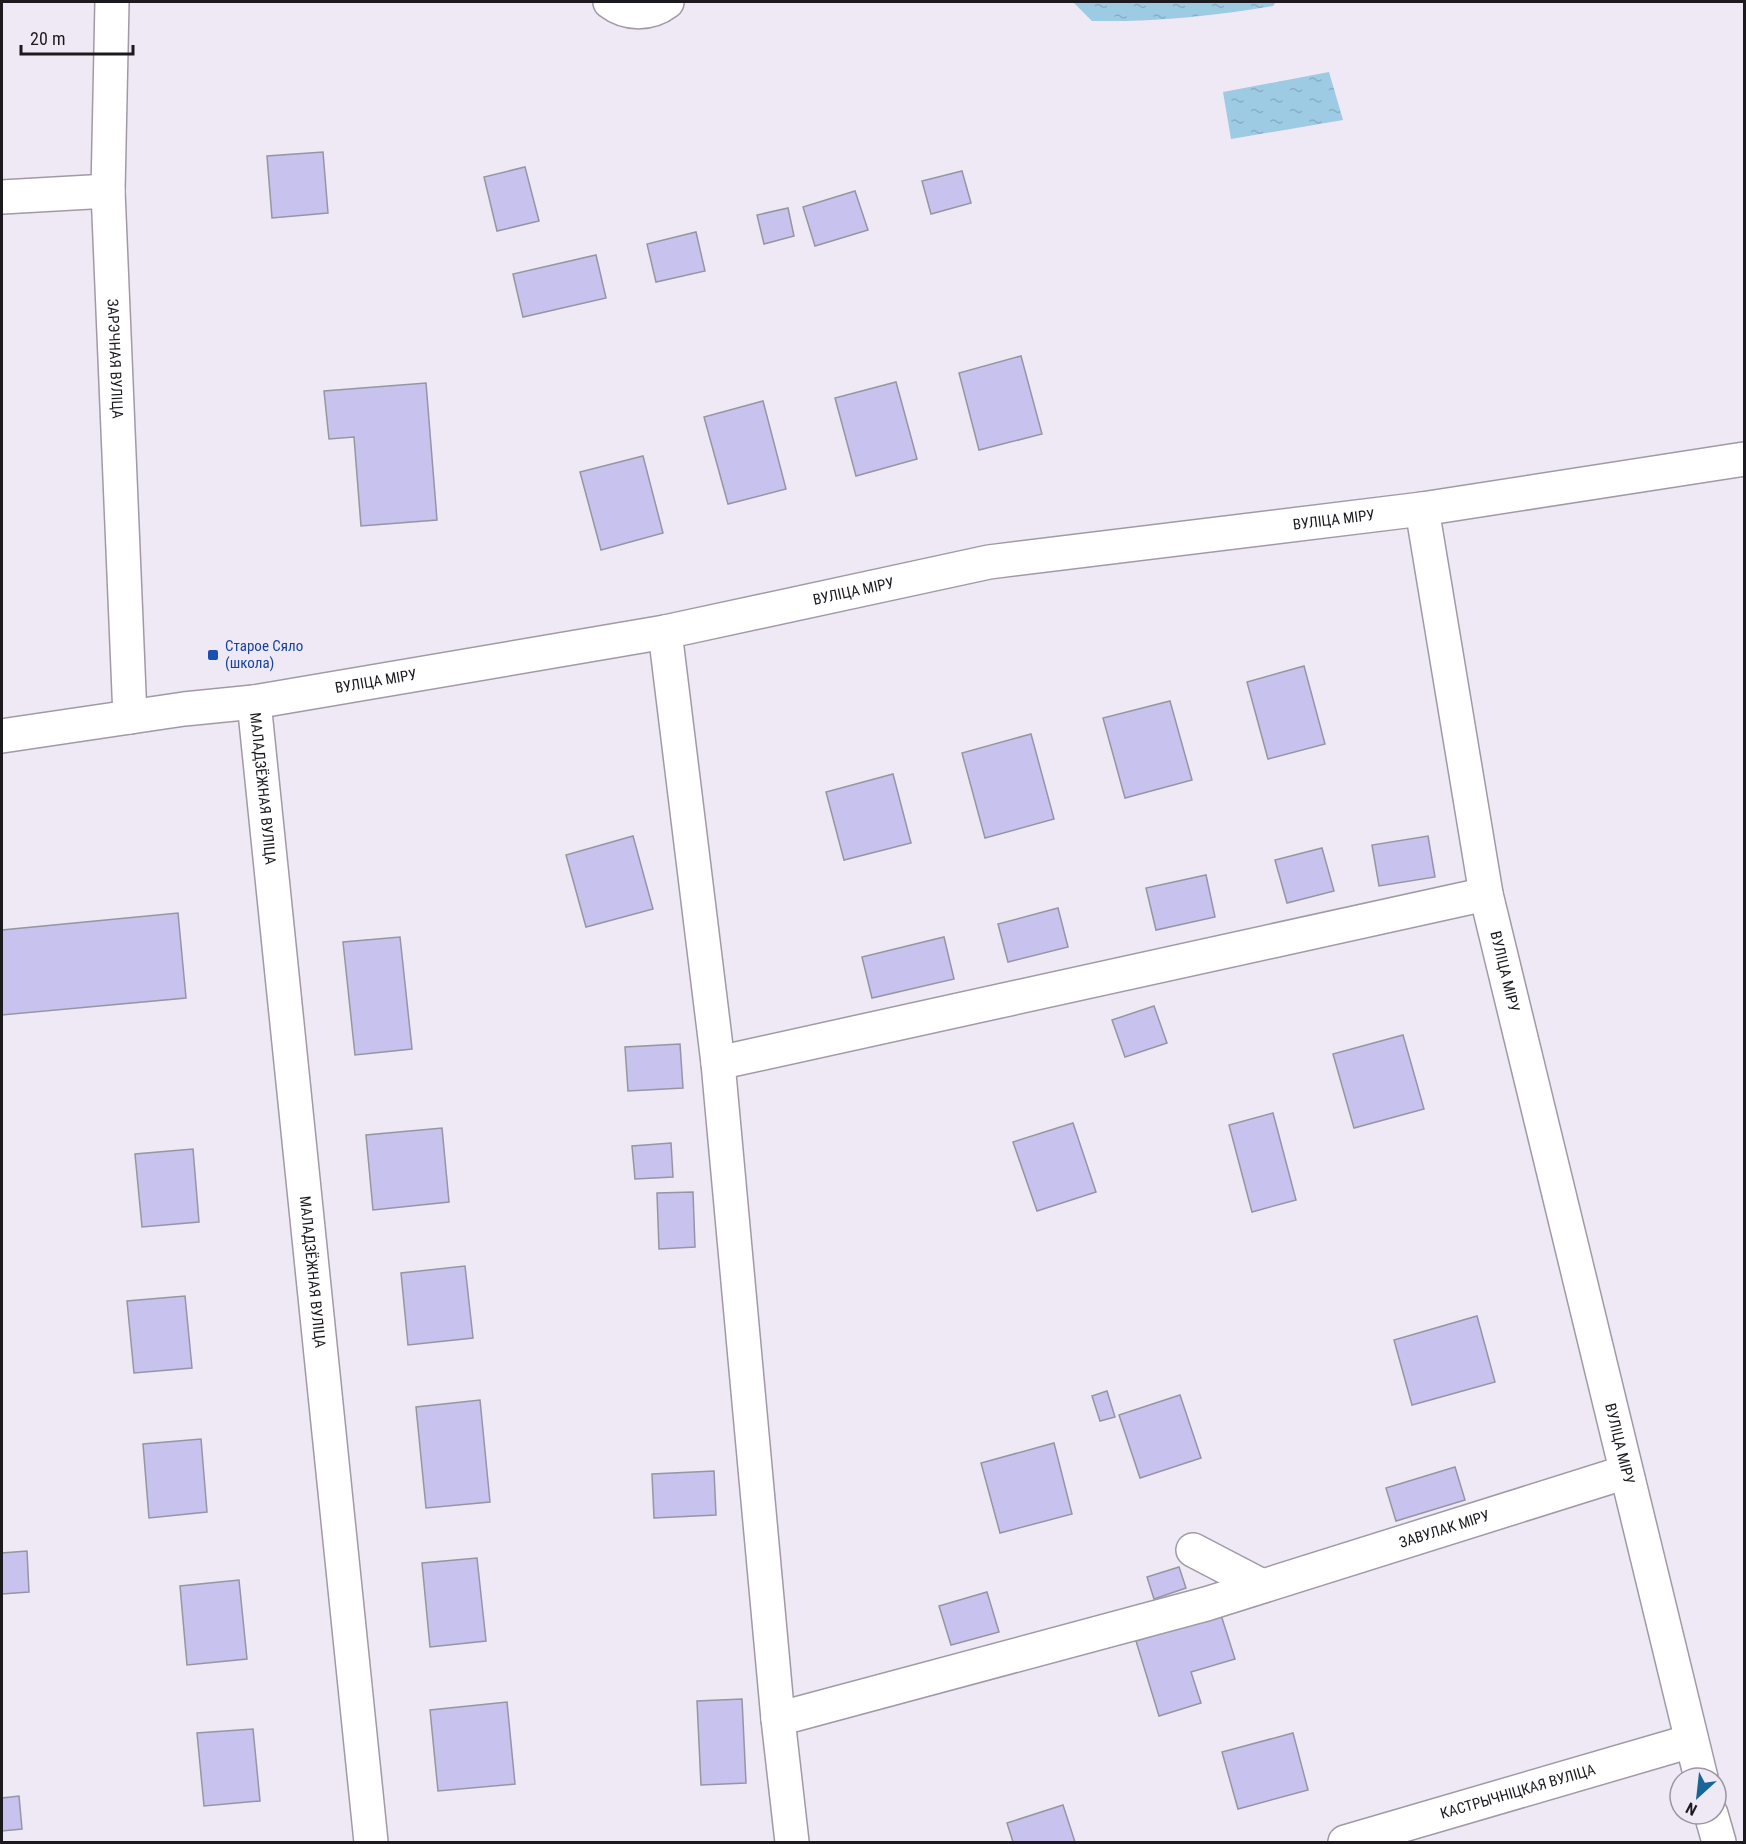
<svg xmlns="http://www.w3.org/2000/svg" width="1746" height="1844" viewBox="0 0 1746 1844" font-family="'Roboto Condensed',sans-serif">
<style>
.water{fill:url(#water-ripples)}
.building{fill:#c8c3ee;stroke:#9695a2;stroke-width:1.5}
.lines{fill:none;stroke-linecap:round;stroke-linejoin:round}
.minor-casing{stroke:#a19aa6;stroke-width:36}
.minor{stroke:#fff;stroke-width:33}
.transit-dot{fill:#1a4fb4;stroke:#efe8f5;stroke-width:2}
.labels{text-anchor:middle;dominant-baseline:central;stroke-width:4.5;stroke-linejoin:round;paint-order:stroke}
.street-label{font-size:15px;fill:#1d1a1f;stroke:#efe8f5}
.transit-label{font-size:15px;fill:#164399;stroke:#efe8f5;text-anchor:start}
</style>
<defs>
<pattern id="water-ripples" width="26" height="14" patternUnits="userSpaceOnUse" patternTransform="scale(1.5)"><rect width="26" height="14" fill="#9dcbe4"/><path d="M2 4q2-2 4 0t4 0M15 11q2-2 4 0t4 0" fill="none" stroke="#87aec3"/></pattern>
</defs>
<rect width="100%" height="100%" fill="#efe8f5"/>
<g class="water">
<path d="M 1073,2 L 1276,2 L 1273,6 C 1213,16 1152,22 1092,21 Z"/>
<path d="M 1329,72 L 1343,120 L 1231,139 L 1223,92 Z"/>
</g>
<g class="building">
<path d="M 323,152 L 328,213 L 272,218 L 267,156 Z"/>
<path d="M 525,167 L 539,221 L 497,231 L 484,177 Z"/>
<path d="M 962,171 L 971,203 L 931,214 L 922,181 Z"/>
<path d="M 855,191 L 868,230 L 815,246 L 803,207 Z"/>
<path d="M 788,208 L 794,236 L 764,244 L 757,215 Z"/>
<path d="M 696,232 L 705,271 L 656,282 L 647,244 Z"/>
<path d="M 596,255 L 606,298 L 523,317 L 513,274 Z"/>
<path d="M 1021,356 L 1042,434 L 979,450 L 959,373 Z"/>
<path d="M 896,382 L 917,459 L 856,476 L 835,398 Z"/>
<path d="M 426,383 L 437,520 L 361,526 L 354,437 L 329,439 L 324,391 Z"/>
<path d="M 763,401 L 786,489 L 728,504 L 704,417 Z"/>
<path d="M 643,456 L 663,533 L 601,550 L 580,472 Z"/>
<path d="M 1304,666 L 1325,744 L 1268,759 L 1247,682 Z"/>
<path d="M 1170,701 L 1192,780 L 1125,798 L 1103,718 Z"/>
<path d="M 1031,734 L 1054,819 L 985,838 L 962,753 Z"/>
<path d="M 893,774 L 911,843 L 844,860 L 826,792 Z"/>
<path d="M 633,836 L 653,909 L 586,927 L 566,855 Z"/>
<path d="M 1428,836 L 1435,877 L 1379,886 L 1372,845 Z"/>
<path d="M 1322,848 L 1334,891 L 1287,903 L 1275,860 Z"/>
<path d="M 1206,875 L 1215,917 L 1156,930 L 1146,888 Z"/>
<path d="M 1058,908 L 1068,947 L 1008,962 L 998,924 Z"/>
<path d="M 178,913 L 186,998 L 2,1015 L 2,930 Z"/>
<path d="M 400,937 L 412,1049 L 355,1055 L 343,942 Z"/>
<path d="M 944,937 L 954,979 L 872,998 L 862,957 Z"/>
<path d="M 1154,1006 L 1167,1043 L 1125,1057 L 1112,1020 Z"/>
<path d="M 1403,1035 L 1424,1109 L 1354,1128 L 1333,1054 Z"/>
<path d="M 680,1044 L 683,1088 L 628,1091 L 625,1047 Z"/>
<path d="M 1273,1113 L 1296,1200 L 1252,1212 L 1229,1125 Z"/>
<path d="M 1073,1123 L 1096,1192 L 1037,1211 L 1013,1142 Z"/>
<path d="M 442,1128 L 449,1202 L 373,1210 L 366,1135 Z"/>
<path d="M 671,1143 L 673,1177 L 635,1179 L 632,1146 Z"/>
<path d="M 193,1149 L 199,1222 L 142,1227 L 135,1154 Z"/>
<path d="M 693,1192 L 695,1247 L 659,1249 L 657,1193 Z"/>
<path d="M 465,1266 L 473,1338 L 408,1345 L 401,1273 Z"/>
<path d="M 185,1296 L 192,1368 L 134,1373 L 127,1301 Z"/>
<path d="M 1477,1316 L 1495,1382 L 1412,1405 L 1394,1340 Z"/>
<path d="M 1107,1391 L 1115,1417 L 1100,1421 L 1092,1396 Z"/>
<path d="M 1180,1395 L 1201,1458 L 1140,1478 L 1119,1415 Z"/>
<path d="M 480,1400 L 490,1502 L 426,1508 L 416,1407 Z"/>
<path d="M 201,1439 L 207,1512 L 149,1518 L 143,1444 Z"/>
<path d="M 1054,1443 L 1072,1514 L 1000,1533 L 981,1463 Z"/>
<path d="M 1455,1467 L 1465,1500 L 1396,1521 L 1386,1488 Z"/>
<path d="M 714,1471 L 716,1515 L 654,1518 L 652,1474 Z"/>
<path d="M 27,1551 L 29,1592 L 2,1594 L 2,1553 Z"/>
<path d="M 477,1558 L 486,1641 L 430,1647 L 422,1563 Z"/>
<path d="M 1179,1567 L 1186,1588 L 1154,1599 L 1147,1577 Z"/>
<path d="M 239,1580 L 247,1659 L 187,1665 L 180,1586 Z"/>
<path d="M 987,1592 L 999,1632 L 951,1645 L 939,1606 Z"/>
<path d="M 1221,1615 L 1235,1659 L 1191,1672 L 1201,1703 L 1159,1716 L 1136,1641 Z"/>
<path d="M 742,1699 L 746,1783 L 701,1785 L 697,1701 Z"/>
<path d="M 507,1702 L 515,1784 L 438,1791 L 430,1710 Z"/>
<path d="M 253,1729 L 260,1801 L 204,1806 L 197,1733 Z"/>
<path d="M 1293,1733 L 1308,1790 L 1238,1809 L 1222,1752 Z"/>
<path d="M 19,1796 L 22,1829 L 2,1831 L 2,1798 Z"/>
<path d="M 1063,1805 L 1075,1842 L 1013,1842 L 1007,1823 Z"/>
</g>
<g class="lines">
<g class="minor-casing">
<g id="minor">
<path id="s1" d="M 112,2 L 108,191 L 130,717"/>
<path d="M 610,2 C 627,15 650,15 667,2"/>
<path d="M 2,197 L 108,191"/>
<path id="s2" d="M 1422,509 L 1486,894 L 1701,1778"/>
<path d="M 665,632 L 718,1063 L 778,1719 L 792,1842"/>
<path id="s3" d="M 254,702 L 371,1842"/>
<path id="s4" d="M 2,736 L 184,709 L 254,702 L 665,632 L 989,562 L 1422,509 L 1744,459"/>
<path d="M 718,1063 L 1486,894"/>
<path d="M 1193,1550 L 1262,1586"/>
<path id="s5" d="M 778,1719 L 1206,1604 L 1626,1472"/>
<path d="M 1711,1814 L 1719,1842"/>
<path id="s6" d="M 1345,1842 L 1691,1741"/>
</g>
</g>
<use href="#minor" class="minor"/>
</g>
<rect class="transit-dot" x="207" y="649" width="12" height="12" rx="3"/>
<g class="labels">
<g class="street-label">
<text stroke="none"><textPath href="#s1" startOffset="357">ЗАРЭЧНАЯ ВУЛІЦА</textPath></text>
<text stroke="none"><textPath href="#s4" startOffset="1350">ВУЛІЦА МІРУ</textPath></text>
<text stroke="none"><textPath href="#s4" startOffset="864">ВУЛІЦА МІРУ</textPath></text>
<text stroke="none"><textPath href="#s4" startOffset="378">ВУЛІЦА МІРУ</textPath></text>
<text stroke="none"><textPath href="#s3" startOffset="87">МАЛАДЗЁЖНАЯ ВУЛІЦА</textPath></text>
<text stroke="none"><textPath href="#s2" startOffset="470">ВУЛІЦА МІРУ</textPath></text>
<text stroke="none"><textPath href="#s3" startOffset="573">МАЛАДЗЁЖНАЯ ВУЛІЦА</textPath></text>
<text stroke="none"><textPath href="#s2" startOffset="956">ВУЛІЦА МІРУ</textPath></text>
<text stroke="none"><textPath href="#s5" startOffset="693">ЗАВУЛАК МІРУ</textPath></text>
<text stroke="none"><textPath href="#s6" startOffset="180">КАСТРЫЧНІЦКАЯ ВУЛІЦА</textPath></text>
</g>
<g class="transit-label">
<text x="225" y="646">Старое Сяло<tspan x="225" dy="17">(школа)</tspan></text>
</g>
</g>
<rect width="1746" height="1844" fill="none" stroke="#1d1a1f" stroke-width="6"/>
<g transform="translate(1698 1796) rotate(207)"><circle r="28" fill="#efe8f5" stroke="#9b969f" stroke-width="1.5"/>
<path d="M0-4.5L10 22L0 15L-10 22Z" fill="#186698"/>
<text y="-9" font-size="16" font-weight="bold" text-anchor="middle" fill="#1d1a1f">N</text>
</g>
<path d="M21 45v9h112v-9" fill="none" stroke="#1d1a1f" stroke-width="3"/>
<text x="30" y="45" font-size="18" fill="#1d1a1f" stroke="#efe8f5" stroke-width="4.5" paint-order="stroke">20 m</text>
</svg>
